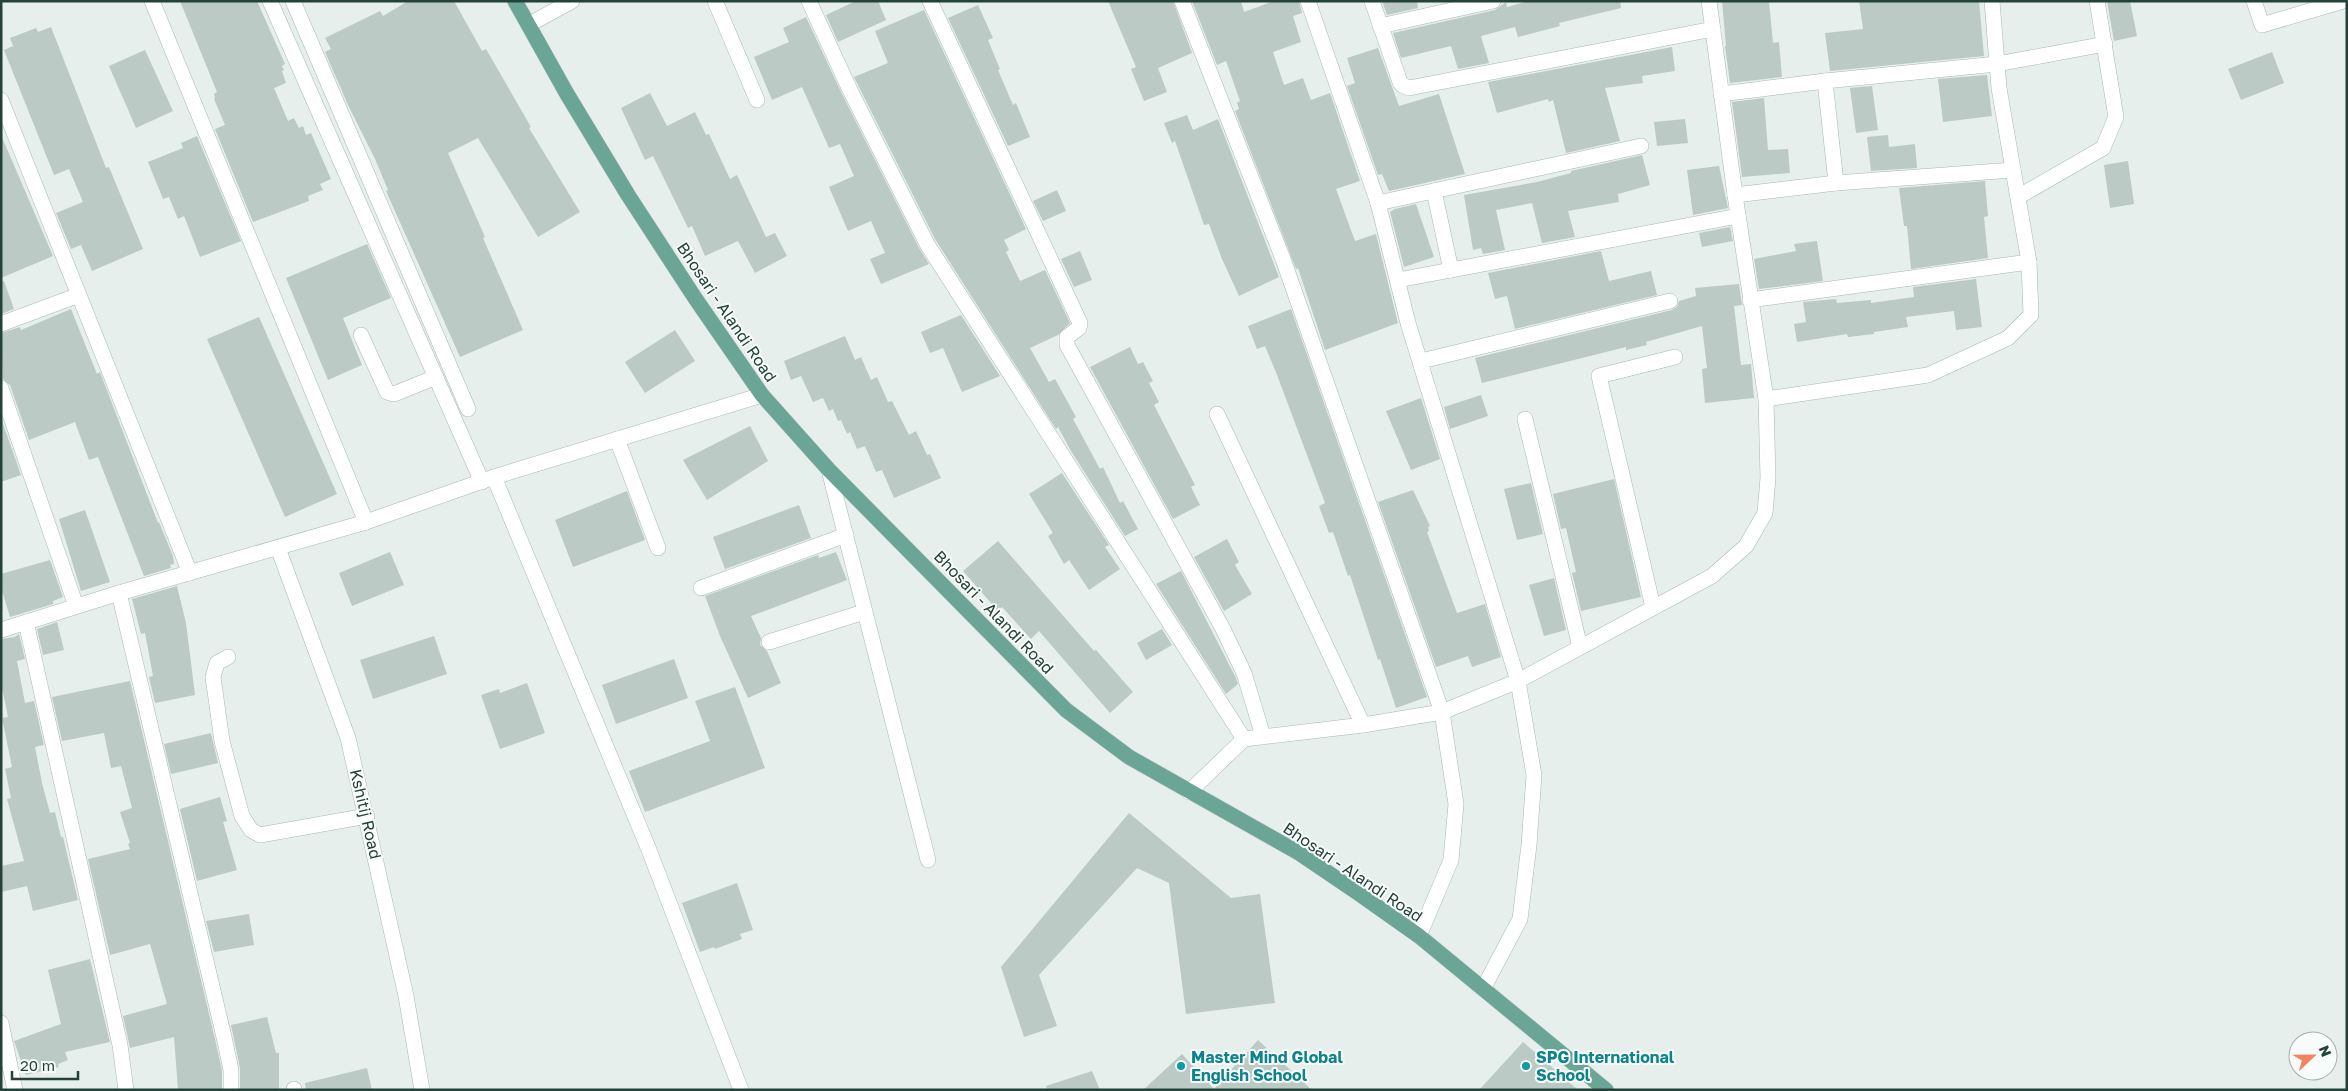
<svg xmlns="http://www.w3.org/2000/svg" width="2348" height="1091" viewBox="0 0 2348 1091" font-family="'Golos Text',sans-serif">
<style>
.building{fill:#bbcac4}
.lines{fill:none;stroke-linecap:round;stroke-linejoin:round}
.minor-casing{stroke:#a8b8b2;stroke-width:16}
.major-casing{stroke:#c2cac8;stroke-width:16}
.minor{stroke:#fff;stroke-width:15}
.major{stroke:#6aa596;stroke-width:15}
.culture-dot{fill:#0f9aa8;stroke:#f7fbf9;stroke-width:2}
.labels{text-anchor:middle;dominant-baseline:central;stroke-width:4;stroke-linejoin:round;paint-order:stroke}
.street-label{font-size:16px;fill:#24423a;stroke:#f7fbf9}
.culture-label{font-size:16px;font-weight:bold;fill:#0d838f;stroke:#f7fbf9;text-anchor:start}
</style>
<rect width="100%" height="100%" fill="#e6efeb"/>
<g class="building">
<path d="M 180,1 L 257,1 L 285,64 L 282,66 L 284,70 L 282,71 L 286,83 L 274,88 L 288,121 L 294,118 L 299,128 L 303,126 L 306,135 L 311,133 L 331,179 L 320,184 L 323,190 L 308,196 L 309,201 L 253,222 L 215,129 L 225,125 L 214,99 L 215,98 L 214,94 L 217,92 Z"/>
<path d="M 408,1 L 454,1 L 482,51 L 486,49 L 531,127 L 529,128 L 580,212 L 538,237 L 478,138 L 448,153 L 485,237 L 483,238 L 523,330 L 460,357 L 386,191 L 388,190 L 375,159 L 348,105 L 325,52 L 331,49 L 325,38 L 380,11 L 383,16 Z"/>
<path d="M 856,1 L 878,1 L 886,20 L 838,42 L 826,15 Z"/>
<path d="M 1108,1 L 1173,1 L 1192,53 L 1158,68 L 1167,92 L 1144,101 L 1131,69 L 1136,67 Z"/>
<path d="M 1192,1 L 1241,1 L 1244,12 L 1274,1 L 1299,1 L 1302,13 L 1293,16 L 1301,42 L 1273,52 L 1284,85 L 1303,78 L 1311,100 L 1330,93 L 1360,181 L 1336,189 L 1355,241 L 1376,234 L 1398,323 L 1325,350 L 1298,268 L 1296,269 L 1235,111 L 1239,109 L 1237,103 L 1240,101 L 1226,61 L 1217,65 Z"/>
<path d="M 1382,1 L 1417,1 L 1418,8 L 1387,15 Z"/>
<path d="M 1529,1 L 1620,1 L 1621,8 L 1559,23 L 1560,26 L 1518,37 L 1515,27 L 1481,36 L 1489,63 L 1458,69 L 1451,46 L 1401,58 L 1393,33 L 1495,10 L 1506,2 L 1507,7 Z"/>
<path d="M 1722,1 L 1769,1 L 1773,43 L 1779,42 L 1782,77 L 1730,83 L 1725,46 L 1726,46 Z"/>
<path d="M 1859,1 L 1979,1 L 1984,56 L 1830,71 L 1825,33 L 1863,29 Z"/>
<path d="M 2107,1 L 2130,1 L 2137,36 L 2114,41 Z"/>
<path d="M 978,5 L 993,38 L 988,40 L 1000,69 L 998,70 L 1013,105 L 1016,103 L 1030,137 L 1008,146 L 948,18 Z"/>
<path d="M 924,10 L 1026,229 L 1004,240 L 1009,250 L 1006,252 L 1020,281 L 1045,270 L 1070,323 L 1058,335 L 1030,348 L 1049,382 L 1055,379 L 1076,417 L 1073,419 L 1100,469 L 1103,467 L 1120,503 L 1123,501 L 1138,529 L 1125,536 L 1071,451 L 1058,427 L 1056,429 L 935,239 L 854,77 L 888,63 L 875,31 Z"/>
<path d="M 806,17 L 842,94 L 919,248 L 929,264 L 881,284 L 870,259 L 885,253 L 871,221 L 848,231 L 829,187 L 854,176 L 840,144 L 829,148 L 802,87 L 772,100 L 754,57 L 789,42 L 783,28 Z"/>
<path d="M 51,27 L 106,168 L 109,167 L 143,249 L 92,271 L 81,245 L 71,249 L 56,213 L 83,202 L 69,169 L 54,175 L 4,50 L 13,46 L 10,38 L 36,28 L 38,32 Z"/>
<path d="M 1672,47 L 1675,71 L 1642,76 L 1643,83 L 1605,88 L 1620,141 L 1566,153 L 1553,100 L 1549,102 L 1548,99 L 1497,113 L 1488,82 Z"/>
<path d="M 1378,48 L 1399,106 L 1439,94 L 1465,174 L 1389,191 L 1382,174 L 1378,175 L 1347,86 L 1355,83 L 1347,58 Z"/>
<path d="M 145,50 L 173,111 L 136,128 L 109,66 Z"/>
<path d="M 2272,52 L 2284,83 L 2241,100 L 2228,69 Z"/>
<path d="M 1987,75 L 1992,116 L 1943,122 L 1938,79 Z"/>
<path d="M 1872,86 L 1878,130 L 1856,133 L 1850,88 Z"/>
<path d="M 650,93 L 667,126 L 695,112 L 706,135 L 709,134 L 730,179 L 737,175 L 766,237 L 775,233 L 787,256 L 755,273 L 738,241 L 705,256 L 692,226 L 688,228 L 653,156 L 645,160 L 621,108 Z"/>
<path d="M 1764,98 L 1768,150 L 1788,149 L 1790,173 L 1742,177 L 1732,102 Z"/>
<path d="M 1187,115 L 1193,130 L 1218,119 L 1279,277 L 1239,296 L 1222,259 L 1209,224 L 1204,225 L 1175,141 L 1172,143 L 1164,123 Z"/>
<path d="M 1685,119 L 1688,143 L 1657,146 L 1654,122 Z"/>
<path d="M 1,135 L 53,256 L 1,278 Z"/>
<path d="M 1888,135 L 1889,147 L 1915,144 L 1917,168 L 1871,171 L 1867,137 Z"/>
<path d="M 197,136 L 241,241 L 200,257 L 184,216 L 178,219 L 169,197 L 163,199 L 148,162 L 183,148 L 181,143 Z"/>
<path d="M 1642,155 L 1650,185 L 1618,194 L 1619,202 L 1568,211 L 1575,237 L 1542,243 L 1532,203 L 1496,210 L 1505,250 L 1483,254 L 1481,248 L 1473,250 L 1464,195 L 1537,182 L 1571,173 L 1571,171 Z"/>
<path d="M 2128,161 L 2134,204 L 2110,208 L 2104,165 Z"/>
<path d="M 1719,166 L 1728,208 L 1693,215 L 1687,170 Z"/>
<path d="M 1985,181 L 1988,216 L 1984,217 L 1988,258 L 1911,269 L 1907,226 L 1904,226 L 1899,188 Z"/>
<path d="M 1057,190 L 1066,211 L 1043,221 L 1033,201 Z"/>
<path d="M 1416,204 L 1434,257 L 1404,267 L 1390,212 L 1395,209 Z"/>
<path d="M 1730,227 L 1733,241 L 1702,247 L 1699,233 Z"/>
<path d="M 1817,241 L 1823,281 L 1759,289 L 1754,259 L 1796,251 L 1794,244 Z"/>
<path d="M 367,244 L 391,298 L 343,318 L 362,365 L 328,380 L 286,278 Z"/>
<path d="M 1080,251 L 1092,280 L 1074,287 L 1061,259 Z"/>
<path d="M 1601,251 L 1609,281 L 1651,271 L 1657,295 L 1515,329 L 1507,296 L 1495,299 L 1488,273 Z"/>
<path d="M 1976,279 L 1982,327 L 1956,330 L 1954,311 L 1906,317 L 1908,327 L 1874,332 L 1874,334 L 1848,337 L 1847,334 L 1797,342 L 1794,324 L 1806,322 L 1803,302 L 1836,299 L 1837,303 L 1871,300 L 1871,303 L 1914,297 L 1913,287 Z"/>
<path d="M 4,281 L 14,309 L 1,314 L 1,282 Z"/>
<path d="M 1739,284 L 1742,305 L 1734,306 L 1741,365 L 1751,364 L 1754,398 L 1705,403 L 1702,369 L 1707,368 L 1702,326 L 1646,342 L 1647,345 L 1626,350 L 1626,347 L 1482,383 L 1475,358 L 1672,310 L 1677,307 L 1679,301 L 1696,296 L 1695,288 Z"/>
<path d="M 71,309 L 97,374 L 100,372 L 158,523 L 159,522 L 173,556 L 174,564 L 170,565 L 171,568 L 144,576 L 98,457 L 89,460 L 75,422 L 29,440 L 10,385 L 3,379 L 1,333 L 20,327 L 21,330 Z"/>
<path d="M 1291,309 L 1427,697 L 1396,708 L 1380,659 L 1378,660 L 1350,575 L 1348,576 L 1333,532 L 1329,533 L 1319,506 L 1325,503 L 1277,375 L 1265,346 L 1257,349 L 1248,326 Z"/>
<path d="M 961,315 L 1000,376 L 962,392 L 943,348 L 930,353 L 921,332 Z"/>
<path d="M 259,317 L 337,494 L 285,517 L 207,339 Z"/>
<path d="M 675,330 L 695,361 L 645,393 L 625,362 Z"/>
<path d="M 845,336 L 855,360 L 861,357 L 871,380 L 877,377 L 888,402 L 892,401 L 909,435 L 916,431 L 927,455 L 930,454 L 941,478 L 894,498 L 882,470 L 876,472 L 865,446 L 857,449 L 850,432 L 847,434 L 841,420 L 838,421 L 833,409 L 829,411 L 823,398 L 813,402 L 801,376 L 791,380 L 784,361 Z"/>
<path d="M 1130,347 L 1138,364 L 1143,362 L 1153,381 L 1149,383 L 1159,402 L 1154,405 L 1195,485 L 1191,487 L 1200,505 L 1173,519 L 1090,367 Z"/>
<path d="M 1481,395 L 1488,416 L 1450,429 L 1444,407 Z"/>
<path d="M 1421,398 L 1440,459 L 1411,470 L 1386,411 Z"/>
<path d="M 1,418 L 21,475 L 1,482 Z"/>
<path d="M 750,426 L 768,461 L 707,500 L 683,460 Z"/>
<path d="M 1062,473 L 1109,545 L 1105,547 L 1120,569 L 1089,590 L 1069,560 L 1064,564 L 1048,536 L 1053,533 L 1029,494 Z"/>
<path d="M 1614,479 L 1641,597 L 1581,611 L 1572,573 L 1576,572 L 1566,528 L 1561,529 L 1553,494 Z"/>
<path d="M 1531,483 L 1543,534 L 1517,540 L 1504,489 Z"/>
<path d="M 1413,490 L 1430,526 L 1428,527 L 1429,531 L 1427,532 L 1457,613 L 1485,604 L 1501,657 L 1472,667 L 1468,656 L 1436,667 L 1378,502 Z"/>
<path d="M 627,491 L 645,540 L 573,567 L 555,520 Z"/>
<path d="M 799,505 L 811,538 L 725,569 L 713,537 Z"/>
<path d="M 85,510 L 110,582 L 81,591 L 59,519 Z"/>
<path d="M 1227,539 L 1239,562 L 1235,565 L 1252,594 L 1224,611 L 1194,557 Z"/>
<path d="M 998,541 L 1094,651 L 1096,650 L 1133,692 L 1110,713 L 1039,631 L 1031,639 L 1002,607 L 998,611 L 963,571 Z"/>
<path d="M 390,552 L 404,585 L 352,606 L 339,573 Z"/>
<path d="M 836,552 L 847,580 L 751,616 L 761,638 L 760,645 L 767,651 L 781,683 L 748,698 L 720,636 L 705,596 L 818,555 L 819,558 Z"/>
<path d="M 50,560 L 63,597 L 53,601 L 53,604 L 10,617 L 1,587 L 1,574 Z"/>
<path d="M 1181,571 L 1235,676 L 1238,684 L 1226,694 L 1156,584 Z"/>
<path d="M 1554,578 L 1566,630 L 1544,636 L 1529,585 Z"/>
<path d="M 177,586 L 186,623 L 195,695 L 155,703 L 149,677 L 153,676 L 145,633 L 141,634 L 132,599 Z"/>
<path d="M 57,622 L 64,650 L 43,655 L 37,629 Z"/>
<path d="M 1162,629 L 1172,645 L 1146,660 L 1137,643 Z"/>
<path d="M 19,634 L 25,659 L 17,661 L 25,703 L 34,701 L 44,745 L 35,747 L 42,783 L 50,813 L 55,812 L 61,837 L 63,837 L 78,900 L 33,911 L 27,886 L 1,892 L 1,866 L 24,861 L 7,799 L 11,798 L 5,769 L 12,767 L 2,718 L 8,717 L 1,682 L 1,639 L 15,637 Z"/>
<path d="M 434,636 L 447,674 L 373,699 L 360,660 Z"/>
<path d="M 674,659 L 688,698 L 616,724 L 602,685 Z"/>
<path d="M 130,681 L 215,1039 L 222,1071 L 222,1090 L 178,1090 L 174,1037 L 130,1048 L 123,1016 L 167,1004 L 150,944 L 110,955 L 88,859 L 130,849 L 128,844 L 130,843 L 120,812 L 132,808 L 121,766 L 111,768 L 104,733 L 62,741 L 52,697 Z"/>
<path d="M 527,683 L 545,733 L 500,749 L 481,695 L 499,689 L 500,693 Z"/>
<path d="M 735,687 L 765,768 L 645,812 L 629,771 L 710,741 L 695,701 Z"/>
<path d="M 211,733 L 218,763 L 171,774 L 164,744 Z"/>
<path d="M 220,797 L 227,821 L 223,822 L 237,870 L 197,881 L 180,809 Z"/>
<path d="M 1129,813 L 1231,898 L 1260,894 L 1275,1003 L 1186,1014 L 1169,883 L 1137,868 L 1039,975 L 1057,1026 L 1024,1037 L 1001,967 Z"/>
<path d="M 737,883 L 753,930 L 740,934 L 742,939 L 715,949 L 714,947 L 700,952 L 682,903 Z"/>
<path d="M 249,914 L 254,945 L 214,952 L 206,921 Z"/>
<path d="M 90,959 L 110,1042 L 65,1052 L 68,1060 L 58,1064 L 59,1067 L 26,1075 L 14,1041 L 61,1024 L 48,970 Z"/>
<path d="M 267,1017 L 276,1053 L 279,1053 L 279,1090 L 240,1090 L 240,1068 L 231,1025 Z"/>
<path d="M 1258,1040 L 1312,1090 L 1143,1090 L 1182,1054 L 1214,1089 Z"/>
<path d="M 1523,1042 L 1578,1090 L 1479,1090 Z"/>
<path d="M 367,1068 L 372,1090 L 306,1090 L 305,1083 Z"/>
<path d="M 1092,1071 L 1100,1090 L 1047,1090 L 1046,1086 Z"/>
</g>
<g class="lines">
<g class="minor-casing">
<g id="minor">
<path d="M 152,1 L 366,522"/>
<path d="M 270,1 L 482,482"/>
<path d="M 293,1 L 468,409"/>
<path d="M 715,1 L 757,100"/>
<path d="M 809,1 L 850,90 L 927,244 L 1244,739"/>
<path d="M 930,1 L 1080,323 L 1079,328 L 1067,337 L 1067,345 L 1223,629 L 1244,673 L 1263,736"/>
<path d="M 1182,1 L 1283,259 L 1442,712 L 1456,804 L 1451,860 L 1419,936"/>
<path d="M 1372,1 L 1400,82 L 1402,85 L 1409,88 L 1713,29"/>
<path d="M 1709,1 L 1735,195 L 1766,399"/>
<path d="M 2254,1 L 2262,25 L 2343,1"/>
<path d="M 528,25 L 572,1"/>
<path d="M 1380,26 L 1493,1"/>
<path d="M 1721,94 L 1825,81"/>
<path d="M 1,100 L 190,573"/>
<path d="M 2013,170 L 1836,183 L 1825,81 L 1997,64 L 2105,44"/>
<path d="M 1434,191 L 1451,270"/>
<path d="M 1735,195 L 1836,183"/>
<path d="M 2018,197 L 2103,148 L 2116,117 L 2097,1"/>
<path d="M 1378,203 L 1641,146"/>
<path d="M 1398,280 L 1738,216"/>
<path d="M 1750,300 L 2029,262"/>
<path d="M 1,324 L 79,295"/>
<path d="M 361,335 L 387,392 L 394,394 L 436,377"/>
<path d="M 1421,361 L 1670,301"/>
<path d="M 1,388 L 76,606"/>
<path d="M 1217,414 L 1363,725"/>
<path d="M 1525,419 L 1580,647"/>
<path d="M 617,439 L 658,548"/>
<path d="M 829,470 L 928,860"/>
<path d="M 494,477 L 649,850 L 741,1090"/>
<path d="M 278,548 L 348,738 L 406,996 L 422,1090"/>
<path d="M 701,588 L 846,535"/>
<path d="M 119,593 L 224,1037 L 231,1070 L 231,1090"/>
<path d="M 1653,607 L 1599,376 L 1675,357"/>
<path d="M 26,622 L 120,1045 L 126,1090"/>
<path d="M 1,630 L 119,593 L 366,522 L 494,477 L 762,395"/>
<path d="M 769,642 L 864,612"/>
<path d="M 228,657 L 217,663 L 213,677 L 222,741 L 242,816 L 251,830 L 260,835 L 367,816"/>
<path d="M 1189,792 L 1244,739 L 1363,725 L 1442,712 L 1518,681 L 1408,323 L 1378,203 L 1308,1"/>
<path d="M 1483,989 L 1520,919 L 1529,845 L 1534,775 L 1518,681 L 1712,576 L 1746,546 L 1765,513 L 1768,478 L 1766,399 L 1928,375 L 2008,338 L 2031,315 L 2029,262 L 1999,88 L 1992,1"/>
<path d="M 1,1023 L 15,1090"/>
<path d="M 294,1089 L 294,1090"/>
</g>
</g>
<g class="major-casing">
<path id="major" d="M 515,1 L 567,94 L 628,195 L 695,298 L 762,395 L 829,470 L 1066,710 L 1129,757 L 1299,853 L 1358,893 L 1419,936 L 1606,1090"/>
</g>
<use href="#minor" class="minor"/>
<use href="#major" class="major"/>
</g>
<g class="culture-dot">
<circle cx="1181" cy="1066" r="5"/>
<circle cx="1526" cy="1066" r="5"/>
</g>
<g class="labels">
<g class="street-label">
<text transform="translate(727 312) rotate(56)">Bhosari - Alandi Road</text>
<text transform="translate(994 612) rotate(46)">Bhosari - Alandi Road</text>
<text transform="translate(366 814) rotate(77)">Kshitij Road</text>
<text transform="translate(1353 872) rotate(34)">Bhosari - Alandi Road</text>
</g>
<g class="culture-label">
<text x="1191" y="1057">Master Mind Global<tspan x="1191" dy="18">English School</tspan></text>
<text x="1536" y="1057">SPG International<tspan x="1536" dy="18">School</tspan></text>
</g>
</g>
<rect width="2348" height="1091" fill="none" stroke="#24423a" stroke-width="5"/>
<g transform="translate(2313 1056) rotate(68)"><circle r="24" fill="#f7fbf9" stroke="#a3b1ad"/>
<path d="M0-4L9 19L0 12L-9 19Z" fill="#f4845f"/>
<text y="-8" font-size="14" font-weight="bold" text-anchor="middle" fill="#24423a">N</text>
</g>
<path d="M12 1071v8h66v-8" fill="none" stroke="#24423a" stroke-width="2.5"/>
<text x="20" y="1071" font-size="15" fill="#24423a" stroke="#f7fbf9" stroke-width="4" paint-order="stroke">20 m</text>
</svg>
